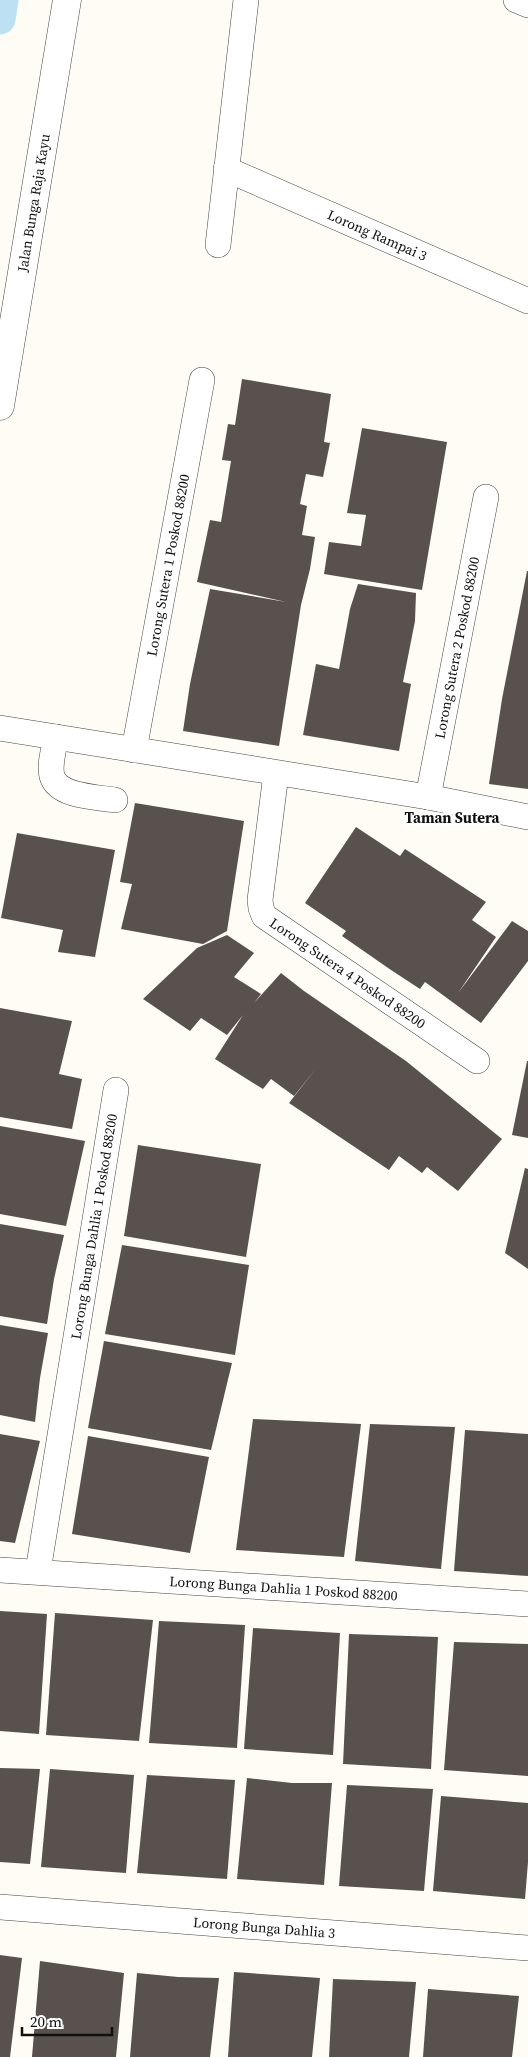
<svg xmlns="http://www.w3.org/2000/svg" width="528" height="2057" viewBox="0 0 528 2057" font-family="'Source Serif 4',serif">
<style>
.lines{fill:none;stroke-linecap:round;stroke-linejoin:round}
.canal{stroke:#bde1f2;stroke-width:31}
.building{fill:#58514d}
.minor-casing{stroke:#434343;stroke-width:26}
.tertiary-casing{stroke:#434343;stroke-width:29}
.minor{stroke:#fff;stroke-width:25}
.tertiary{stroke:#fff;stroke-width:28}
.labels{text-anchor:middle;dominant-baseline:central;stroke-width:5;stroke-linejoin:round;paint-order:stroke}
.street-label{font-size:14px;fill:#101010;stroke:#fff}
.neighbourhood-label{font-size:15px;font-weight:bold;fill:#101010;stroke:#fff}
</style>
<rect width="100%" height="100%" fill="#fefcf4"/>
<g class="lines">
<path class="canal" d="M 0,19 L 3,0"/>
</g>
<g class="building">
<path d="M 242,379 L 331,394 L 324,442 L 330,443 L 323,477 L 306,474 L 300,504 L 307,506 L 302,535 L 315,537 L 310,569 L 301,605 L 279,746 L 183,731 L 190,684 L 210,589 L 286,602 L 197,582 L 210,520 L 221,522 L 231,461 L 222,460 L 228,424 L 235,425 Z"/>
<path d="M 362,428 L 447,442 L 422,590 L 324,574 L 329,542 L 361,546 L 366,515 L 347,513 Z"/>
<path d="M 527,571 L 528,571 L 528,789 L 489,784 L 502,699 Z"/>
<path d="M 358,584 L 416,593 L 415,621 L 403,682 L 411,684 L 399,751 L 303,735 L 316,664 L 339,669 L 350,609 Z"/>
<path d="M 135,803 L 244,821 L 227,931 L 203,944 L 121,929 L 132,884 L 120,882 Z"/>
<path d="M 356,827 L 400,856 L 405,849 L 486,902 L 472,920 L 496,937 L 458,993 L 512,921 L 528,931 L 528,961 L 481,1023 L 425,982 L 420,989 L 391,970 L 342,936 L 346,931 L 305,903 Z"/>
<path d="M 17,833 L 115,850 L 95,957 L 58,952 L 63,930 L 1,918 Z"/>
<path d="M 227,935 L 254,953 L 234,977 L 261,994 L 254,1003 L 281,973 L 304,991 L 406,1061 L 502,1139 L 458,1191 L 427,1167 L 422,1173 L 399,1156 L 389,1170 L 289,1103 L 318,1066 L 294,1096 L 271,1079 L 263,1089 L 215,1059 L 243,1015 L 227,1035 L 201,1018 L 190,1031 L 143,999 L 197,948 Z"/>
<path d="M 0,1008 L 72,1021 L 59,1074 L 82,1079 L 72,1129 L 0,1117 Z"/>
<path d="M 527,1061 L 528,1061 L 528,1138 L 512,1135 Z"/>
<path d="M 0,1126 L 85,1141 L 66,1226 L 0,1214 Z"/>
<path d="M 138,1145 L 261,1164 L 246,1257 L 124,1236 Z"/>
<path d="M 525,1168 L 528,1169 L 528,1269 L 505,1253 Z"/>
<path d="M 0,1224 L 64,1235 L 54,1279 L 47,1324 L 0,1316 Z"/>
<path d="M 122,1245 L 249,1265 L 235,1355 L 105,1334 Z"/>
<path d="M 0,1325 L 48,1333 L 40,1378 L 35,1422 L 0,1415 Z"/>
<path d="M 104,1341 L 232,1363 L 211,1450 L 88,1428 Z"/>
<path d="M 253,1419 L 361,1424 L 344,1557 L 236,1550 Z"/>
<path d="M 370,1424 L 455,1427 L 441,1569 L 355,1561 Z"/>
<path d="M 465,1430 L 528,1434 L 528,1576 L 454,1571 Z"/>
<path d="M 0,1434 L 40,1441 L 15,1543 L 0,1541 Z"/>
<path d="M 88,1436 L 209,1457 L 190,1553 L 72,1534 Z"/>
<path d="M 0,1611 L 47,1614 L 39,1734 L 0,1731 Z"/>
<path d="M 55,1613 L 153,1620 L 139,1741 L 46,1735 Z"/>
<path d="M 159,1621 L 245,1625 L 237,1748 L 149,1743 Z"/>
<path d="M 253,1628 L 340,1633 L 333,1755 L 244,1749 Z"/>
<path d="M 349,1634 L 438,1637 L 431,1769 L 343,1764 Z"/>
<path d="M 454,1642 L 528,1644 L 528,1776 L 444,1770 Z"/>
<path d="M 0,1768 L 40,1769 L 30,1864 L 0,1862 Z"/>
<path d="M 50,1769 L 134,1775 L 126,1873 L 41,1867 Z"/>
<path d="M 147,1775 L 235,1780 L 227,1879 L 137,1873 Z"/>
<path d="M 247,1778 L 292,1783 L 332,1783 L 324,1885 L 237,1879 Z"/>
<path d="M 347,1785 L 433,1789 L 424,1891 L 339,1886 Z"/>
<path d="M 441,1796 L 528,1803 L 528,1862 L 525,1899 L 433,1891 Z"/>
<path d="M 0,1955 L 22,1958 L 10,2057 L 0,2057 Z"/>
<path d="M 40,1961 L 124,1973 L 116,2057 L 32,2057 Z"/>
<path d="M 234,1972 L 320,1978 L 312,2057 L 228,2057 Z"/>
<path d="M 137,1973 L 178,1977 L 219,1978 L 210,2057 L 130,2057 Z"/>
<path d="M 333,1979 L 416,1982 L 409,2057 L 329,2057 Z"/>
<path d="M 428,1989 L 519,1996 L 512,2057 L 423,2057 Z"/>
</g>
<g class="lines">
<g class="minor-casing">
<g id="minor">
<path d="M 516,0 L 528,5"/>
<path id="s1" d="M 226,169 L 528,301"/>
<path d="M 218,245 L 246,0"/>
<path d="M 0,728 L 428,797 L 528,817"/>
<path d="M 56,737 C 54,749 49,765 52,776 C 58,797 97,797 115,800"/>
<path id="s2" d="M 134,750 L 202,380"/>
<path id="s3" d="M 276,774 L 260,900 L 261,908 L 264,916 L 477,1061"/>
<path id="s4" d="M 428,797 L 486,497"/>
<path id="s5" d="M 0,1570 L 528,1604"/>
<path id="s6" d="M 38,1571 L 116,1090"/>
<path id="s7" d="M 0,1907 L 528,1948"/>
</g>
</g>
<g class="tertiary-casing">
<g id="tertiary">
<path id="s8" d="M 0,406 L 67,0"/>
</g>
</g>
<use href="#minor" class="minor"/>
<use href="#tertiary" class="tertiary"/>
</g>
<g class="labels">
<g class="street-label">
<text stroke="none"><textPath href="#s8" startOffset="206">Jalan Bunga Raja Kayu</textPath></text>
<text stroke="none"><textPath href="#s1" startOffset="165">Lorong Rampai 3</textPath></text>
<text stroke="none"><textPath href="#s2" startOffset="188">Lorong Sutera 1 Poskod 88200</textPath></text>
<text stroke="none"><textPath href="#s4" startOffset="152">Lorong Sutera 2 Poskod 88200</textPath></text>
<text stroke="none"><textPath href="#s3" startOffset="245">Lorong Sutera 4 Poskod 88200</textPath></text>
<text stroke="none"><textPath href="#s6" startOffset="349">Lorong Bunga Dahlia 1 Poskod 88200</textPath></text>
<text stroke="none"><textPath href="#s5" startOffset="284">Lorong Bunga Dahlia 1 Poskod 88200</textPath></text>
<text stroke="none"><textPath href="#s7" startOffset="265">Lorong Bunga Dahlia 3</textPath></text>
</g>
<g class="neighbourhood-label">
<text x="452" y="817">Taman Sutera</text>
</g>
</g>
<path d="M22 2027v8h90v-8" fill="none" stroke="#101010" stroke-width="2.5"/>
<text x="30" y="2027" font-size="15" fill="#101010" stroke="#ffffff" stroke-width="4" paint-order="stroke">20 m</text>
</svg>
